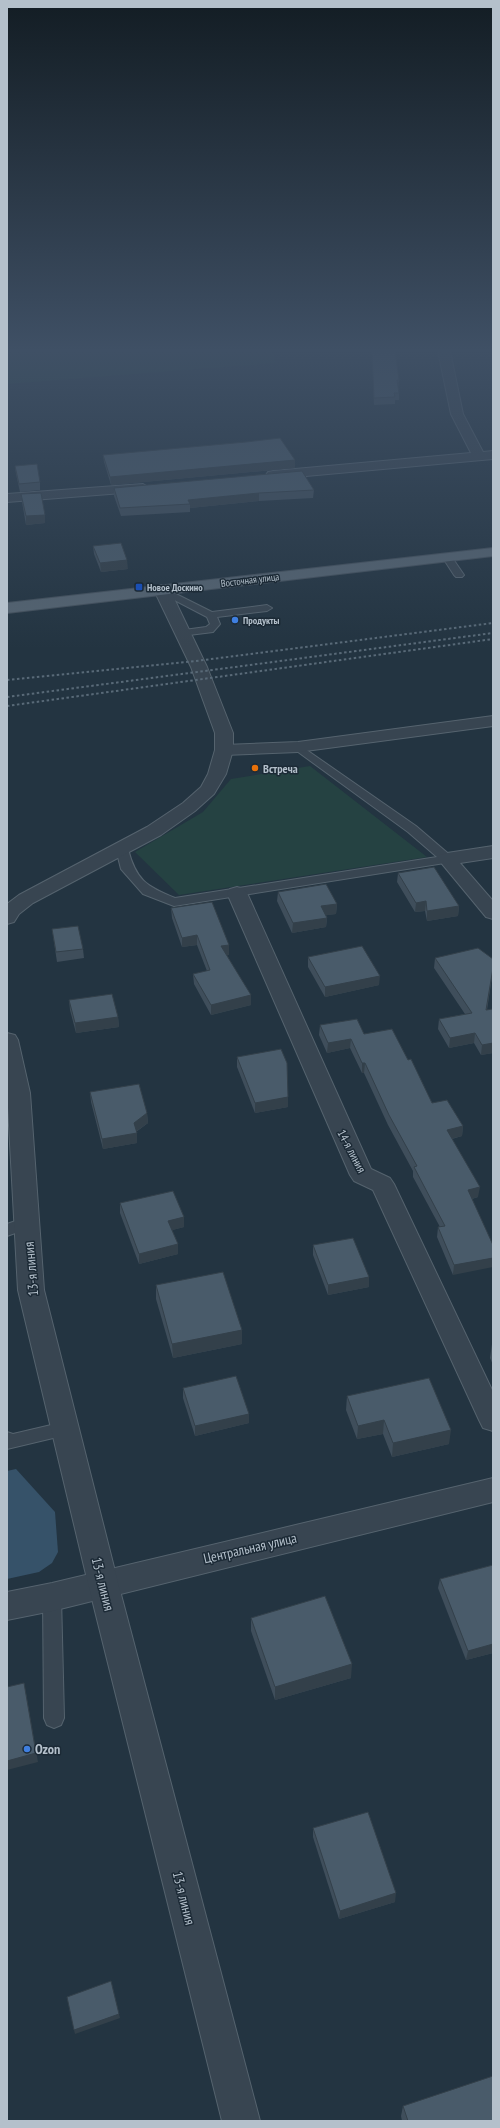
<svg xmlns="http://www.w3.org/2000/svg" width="500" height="2128" viewBox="0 0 500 2128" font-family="'PT Sans Narrow',sans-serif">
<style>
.green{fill:#254242}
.water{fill:#365269}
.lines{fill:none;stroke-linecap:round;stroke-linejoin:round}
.service-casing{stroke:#55636e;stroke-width:2}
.minor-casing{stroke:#55636e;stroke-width:2}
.tertiary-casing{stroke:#55636e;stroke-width:2}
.primary-casing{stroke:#44515d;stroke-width:2}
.service{fill:#384551;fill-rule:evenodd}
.minor{fill:#384551;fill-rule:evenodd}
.tertiary{fill:#384551;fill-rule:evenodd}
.primary{fill:#556471;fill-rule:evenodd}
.rail{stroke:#596a78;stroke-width:2;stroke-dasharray:2.5 2.5;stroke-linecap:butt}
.wall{fill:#3f4e5b}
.shaded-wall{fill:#33404a}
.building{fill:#495b6a;stroke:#33404a}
.transit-dot{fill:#1a4fb4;stroke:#1c2a36;stroke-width:1.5}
.shop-dot{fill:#3f7fe0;stroke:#1c2a36;stroke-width:1.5}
.food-dot{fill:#e8710a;stroke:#1c2a36;stroke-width:1.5}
.labels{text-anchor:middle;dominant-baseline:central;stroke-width:3;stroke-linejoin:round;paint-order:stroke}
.far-street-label{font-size:10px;fill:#b4c0cb;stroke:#1c2a36}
.far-poi-label{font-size:10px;font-weight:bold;fill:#b4c0cb;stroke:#1c2a36;text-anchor:start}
.poi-label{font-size:12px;font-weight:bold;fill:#b4c0cb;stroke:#1c2a36;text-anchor:start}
.street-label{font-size:12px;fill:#b4c0cb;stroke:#1c2a36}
.near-street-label{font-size:14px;fill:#b4c0cb;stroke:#1c2a36}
.near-poi-label{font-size:14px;font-weight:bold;fill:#b4c0cb;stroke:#1c2a36;text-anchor:start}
</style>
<rect width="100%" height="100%" fill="#233441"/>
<g class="green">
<path d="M 7,351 L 273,351 L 275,363 L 7,384 Z"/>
<path d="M 310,766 L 427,857 L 179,895 L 135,852 L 203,812 L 231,779 Z"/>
</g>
<path class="water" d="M 16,1469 L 55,1512 L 58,1552 L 52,1563 L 39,1572 L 7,1579 L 7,1471 Z"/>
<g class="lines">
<g class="service-casing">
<g id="service">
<path d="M 448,555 L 451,556 L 464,575 L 462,577 L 456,577 L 454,575 L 443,558 Z"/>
<path d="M 162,587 L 212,612 L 267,605 L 272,608 L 267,611 L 217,617 L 220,624 L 213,632 L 181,636 L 176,633 L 177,631 L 206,627 L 210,624 L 207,617 L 159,592 L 157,590 Z"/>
<path d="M 298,744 L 416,826 L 451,856 L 453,859 L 451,862 L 174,906 L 143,894 L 121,869 L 116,849 L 122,845 L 128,849 C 136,880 146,886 175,898 L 437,857 L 408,832 L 294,749 L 292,747 Z"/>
<path d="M 27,1217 L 32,1219 L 35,1223 L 32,1227 L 7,1236 L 7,1224 Z"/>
<path d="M 64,1422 L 70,1424 L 73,1429 L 70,1434 L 7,1449 L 7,1432 L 13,1434 Z"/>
<path d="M 52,1588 L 59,1591 L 61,1597 L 64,1718 L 61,1725 L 54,1728 L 47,1725 L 44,1718 L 43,1597 L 45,1591 Z"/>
</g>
</g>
<g class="minor-casing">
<g id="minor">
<path d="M 438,351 L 450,351 L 463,414 L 483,452 L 493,451 L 493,459 L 273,479 L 268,478 L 266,475 L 268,472 L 273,471 L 471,453 L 451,414 Z"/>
<path d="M 143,484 L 150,488 L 148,491 L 7,502 L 7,494 Z"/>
<path d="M 493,716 L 493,726 L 298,752 L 224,755 L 218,754 L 215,750 L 218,746 L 224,745 L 298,742 Z"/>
<path d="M 493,846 L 493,858 L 460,863 L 493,901 L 493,919 L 486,917 L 438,859 L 440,855 L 447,853 Z"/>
<path d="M 237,887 L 244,889 L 247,893 L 371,1169 L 390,1178 L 394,1184 L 493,1392 L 493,1431 L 483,1428 L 479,1420 L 373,1190 L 354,1181 L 350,1175 L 227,893 L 230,889 Z"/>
<path d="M 493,1478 L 493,1502 L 52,1611 L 7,1620 L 7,1592 L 52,1583 Z"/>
</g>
</g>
<g class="tertiary-casing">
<g id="tertiary">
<path d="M 162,585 L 167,587 L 170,590 L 207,667 L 233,733 L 233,750 L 226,774 L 214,794 L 195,811 L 161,835 L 33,903 L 19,914 L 14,922 L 7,924 L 7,904 L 19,895 L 147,827 L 183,803 L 201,787 L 208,774 L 215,750 L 215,733 L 191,667 L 154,590 L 157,587 Z"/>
<path d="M 7,1033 L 15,1035 L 18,1040 L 30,1093 L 44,1290 L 118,1583 L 260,2121 L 222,2121 L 88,1583 L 18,1290 L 7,1089 Z"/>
</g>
</g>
<g class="primary-casing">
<path id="primary" d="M 493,548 L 493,556 L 7,613 L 7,603 Z"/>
</g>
<use href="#service" class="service"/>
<use href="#minor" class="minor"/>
<use href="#tertiary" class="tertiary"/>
<use href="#primary" class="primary"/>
<g class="rail">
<path d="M 7,680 L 196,661 L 493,623"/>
<path d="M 7,697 L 493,633"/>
<path d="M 7,706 L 493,639"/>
</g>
</g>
<g class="wall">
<path d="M 372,351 L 395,351 L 399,380 L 398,388 L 399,393 L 399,400 L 395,400 L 395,404 L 374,405 Z"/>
<path d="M 103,455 L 295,468 L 111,485 L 104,462 Z"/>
<path d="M 15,466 L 40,482 L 40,490 L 20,492 L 16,474 Z"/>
<path d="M 114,488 L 314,490 L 313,498 L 259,501 L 190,508 L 190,512 L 121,516 L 114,496 Z"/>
<path d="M 21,494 L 45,523 L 26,525 L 22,502 Z"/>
<path d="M 93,546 L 128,569 L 101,572 L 94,554 Z"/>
<path d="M 398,873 L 459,906 L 458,916 L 427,921 L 425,911 L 415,912 L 397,882 Z"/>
<path d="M 278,892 L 337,904 L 336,914 L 326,915 L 327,918 L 326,927 L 292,933 L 277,901 Z"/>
<path d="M 171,908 L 229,945 L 229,955 L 227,955 L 251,1005 L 211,1015 L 194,984 L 193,974 L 207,971 L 197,945 L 182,947 L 172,918 Z"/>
<path d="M 52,929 L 83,949 L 84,958 L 57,962 Z"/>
<path d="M 308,957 L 379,985 L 325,997 L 308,967 Z"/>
<path d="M 435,958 L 493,970 L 487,1010 L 493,1009 L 493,1053 L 481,1055 L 474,1043 L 449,1048 L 438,1029 L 439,1019 L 465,1014 L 434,968 Z"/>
<path d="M 69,1000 L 118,1017 L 119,1027 L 76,1033 L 70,1010 Z"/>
<path d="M 320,1025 L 364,1034 L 408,1060 L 432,1103 L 463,1126 L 462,1136 L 452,1139 L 478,1197 L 472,1199 L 453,1275 L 437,1237 L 438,1227 L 440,1227 L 413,1177 L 413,1171 L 388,1125 L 364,1073 L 362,1073 L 350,1048 L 327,1053 L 319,1035 Z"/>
<path d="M 237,1057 L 288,1107 L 255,1113 L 237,1067 Z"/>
<path d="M 90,1092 L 147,1113 L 148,1123 L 136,1132 L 137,1143 L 103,1149 L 91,1102 Z"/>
<path d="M 120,1203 L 184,1227 L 172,1230 L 178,1244 L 178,1254 L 139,1264 L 120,1213 Z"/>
<path d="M 313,1245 L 369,1287 L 328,1295 L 313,1255 Z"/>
<path d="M 156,1285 L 242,1344 L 173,1358 L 156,1299 Z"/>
<path d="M 492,1344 L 493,1344 L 493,1365 L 490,1358 Z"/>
<path d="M 183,1388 L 249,1423 L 195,1436 L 183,1398 Z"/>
<path d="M 347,1396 L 449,1444 L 392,1457 L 383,1434 L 357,1439 L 346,1410 Z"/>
<path d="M 493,1565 L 493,1653 L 466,1660 L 438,1588 L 440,1579 Z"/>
<path d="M 251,1618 L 351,1678 L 275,1700 L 251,1631 Z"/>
<path d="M 313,1828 L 395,1902 L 339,1919 L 313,1837 Z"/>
<path d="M 403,2106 L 493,2121 L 402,2121 L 401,2116 Z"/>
</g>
<g class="shaded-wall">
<path d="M 295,460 L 295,468 L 111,485 L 110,477 Z"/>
<path d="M 259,493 L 259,501 L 190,508 L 190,504 L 188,500 Z"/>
<path d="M 45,515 L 45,523 L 26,525 L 26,516 Z"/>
<path d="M 127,560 L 128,569 L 101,572 L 100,563 Z"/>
<path d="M 426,901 L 425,911 L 415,912 L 416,903 Z"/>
<path d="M 337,904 L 336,914 L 321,916 L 321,906 Z"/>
<path d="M 459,906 L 458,916 L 427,921 L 427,911 Z"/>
<path d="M 327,918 L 326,927 L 292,933 L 293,923 Z"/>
<path d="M 197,935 L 197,945 L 182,947 L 182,938 Z"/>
<path d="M 229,945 L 229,955 L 222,956 L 221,946 Z"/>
<path d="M 380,976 L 379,985 L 325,997 L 325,987 Z"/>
<path d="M 251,995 L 251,1005 L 211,1015 L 211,1005 Z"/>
<path d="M 118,1017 L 119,1027 L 76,1033 L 75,1023 Z"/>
<path d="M 475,1033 L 474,1043 L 449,1048 L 450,1038 Z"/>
<path d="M 351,1039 L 350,1048 L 327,1053 L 328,1043 Z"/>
<path d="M 493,1043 L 493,1053 L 481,1055 L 482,1045 Z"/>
<path d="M 362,1063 L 365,1063 L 364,1073 L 362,1073 Z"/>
<path d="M 288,1097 L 288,1107 L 255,1113 L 255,1103 Z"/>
<path d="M 147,1113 L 148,1123 L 134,1133 L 134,1123 Z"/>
<path d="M 463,1126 L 462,1136 L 446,1140 L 447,1130 Z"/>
<path d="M 137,1133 L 137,1143 L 103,1149 L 102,1139 Z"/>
<path d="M 480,1187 L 478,1197 L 467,1200 L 468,1190 Z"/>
<path d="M 184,1217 L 184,1227 L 169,1231 L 168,1221 Z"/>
<path d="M 178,1244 L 178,1254 L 139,1264 L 139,1254 Z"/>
<path d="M 493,1258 L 493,1267 L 453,1275 L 454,1265 Z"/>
<path d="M 369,1277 L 369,1287 L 328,1295 L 328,1285 Z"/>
<path d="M 242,1330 L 242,1344 L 173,1358 L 172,1344 Z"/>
<path d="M 249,1414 L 249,1423 L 195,1436 L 195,1426 Z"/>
<path d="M 384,1420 L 383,1434 L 357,1439 L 358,1426 Z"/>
<path d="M 451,1430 L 449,1444 L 392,1457 L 393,1443 Z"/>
<path d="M 493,1644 L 493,1653 L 466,1660 L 468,1651 Z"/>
<path d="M 352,1664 L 351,1678 L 275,1700 L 275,1687 Z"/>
<path d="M 26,1693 L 38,1762 L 7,1770 L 7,1761 Z"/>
<path d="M 396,1893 L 395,1902 L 339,1919 L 340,1911 Z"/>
<path d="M 119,2014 L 120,2018 L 75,2034 L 74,2030 Z"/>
</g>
<g class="building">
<path d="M 372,351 L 395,351 L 399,380 L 397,380 L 399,393 L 394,393 L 395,397 L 374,398 Z"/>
<path d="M 280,438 L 295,460 L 110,477 L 103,455 L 246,442 Z"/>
<path d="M 37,464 L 40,482 L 19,484 L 15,466 Z"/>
<path d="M 302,471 L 314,490 L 259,493 L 188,500 L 190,504 L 120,508 L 114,488 Z"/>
<path d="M 41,493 L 45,515 L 26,516 L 21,494 Z"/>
<path d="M 121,543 L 127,560 L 100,563 L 93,546 Z"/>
<path d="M 434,867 L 459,906 L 427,911 L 426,901 L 416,903 L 398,873 Z"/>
<path d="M 326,884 L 337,904 L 321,906 L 327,918 L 293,923 L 278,892 Z"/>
<path d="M 212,902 L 229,945 L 221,946 L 251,995 L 211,1005 L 193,974 L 210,970 L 197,935 L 182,938 L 171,908 Z"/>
<path d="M 78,926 L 83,949 L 56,952 L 52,929 Z"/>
<path d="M 362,946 L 380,976 L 325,987 L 308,957 Z"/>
<path d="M 478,948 L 493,959 L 493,968 L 486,1010 L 493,1009 L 493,1043 L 482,1045 L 475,1033 L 450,1038 L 439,1019 L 472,1013 L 435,958 Z"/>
<path d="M 112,994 L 118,1017 L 75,1023 L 69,1000 Z"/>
<path d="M 357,1019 L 364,1034 L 392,1029 L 408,1060 L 411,1059 L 432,1103 L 447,1100 L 463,1126 L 447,1130 L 480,1187 L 468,1190 L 493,1245 L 493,1258 L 454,1265 L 438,1227 L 445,1226 L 414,1167 L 417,1166 L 389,1115 L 365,1063 L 362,1063 L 351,1039 L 328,1043 L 320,1025 Z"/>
<path d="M 281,1049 L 287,1063 L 288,1097 L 255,1103 L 237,1057 Z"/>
<path d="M 139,1084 L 147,1113 L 134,1123 L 137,1133 L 102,1139 L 90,1092 Z"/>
<path d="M 173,1191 L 184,1217 L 168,1221 L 178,1244 L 139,1254 L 120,1203 Z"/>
<path d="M 353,1238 L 369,1277 L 328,1285 L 313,1245 Z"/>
<path d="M 223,1272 L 242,1330 L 172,1344 L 156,1285 Z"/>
<path d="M 236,1376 L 249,1414 L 195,1426 L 183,1388 Z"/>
<path d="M 429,1378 L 451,1430 L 393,1443 L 384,1420 L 358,1426 L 347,1396 Z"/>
<path d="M 493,1565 L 493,1644 L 468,1651 L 440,1579 Z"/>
<path d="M 325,1596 L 352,1664 L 275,1687 L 251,1618 Z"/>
<path d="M 24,1683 L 36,1753 L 7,1761 L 7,1687 Z"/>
<path d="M 368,1812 L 396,1893 L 340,1911 L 313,1828 Z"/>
<path d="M 111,1981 L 119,2014 L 74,2030 L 67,1997 Z"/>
<path d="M 493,2076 L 493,2121 L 408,2121 L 403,2106 Z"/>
</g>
<linearGradient id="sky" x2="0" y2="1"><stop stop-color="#131d24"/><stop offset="0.54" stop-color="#3f5065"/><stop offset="1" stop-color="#3f5065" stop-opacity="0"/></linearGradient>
<rect width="500" height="649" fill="url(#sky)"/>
<rect class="transit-dot" x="135" y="583" width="8" height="8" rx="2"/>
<g class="shop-dot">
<circle cx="235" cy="620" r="4"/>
<circle cx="27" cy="1749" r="4"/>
</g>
<circle class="food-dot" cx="255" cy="768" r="4"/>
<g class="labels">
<g class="far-street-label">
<text transform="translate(250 580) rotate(-7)">Восточная улица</text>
</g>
<g class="far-poi-label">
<text x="147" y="587">Новое Доскино</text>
<text x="243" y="620">Продукты</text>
</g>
<g class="poi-label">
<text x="263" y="768">Встреча</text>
</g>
<g class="street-label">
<text transform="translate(352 1151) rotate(62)">14-я линия</text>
</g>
<g class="near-street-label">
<text transform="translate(31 1269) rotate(-95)">13-я линия</text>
<text transform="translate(250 1548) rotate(-13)">Центральная улица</text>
<text transform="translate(103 1584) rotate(76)">13-я линия</text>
<text transform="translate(184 1898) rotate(76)">13-я линия</text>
</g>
<g class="near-poi-label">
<text x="35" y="1749">Ozon</text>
</g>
</g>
<rect width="500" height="2128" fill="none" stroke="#b4c0cb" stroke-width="16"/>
</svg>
